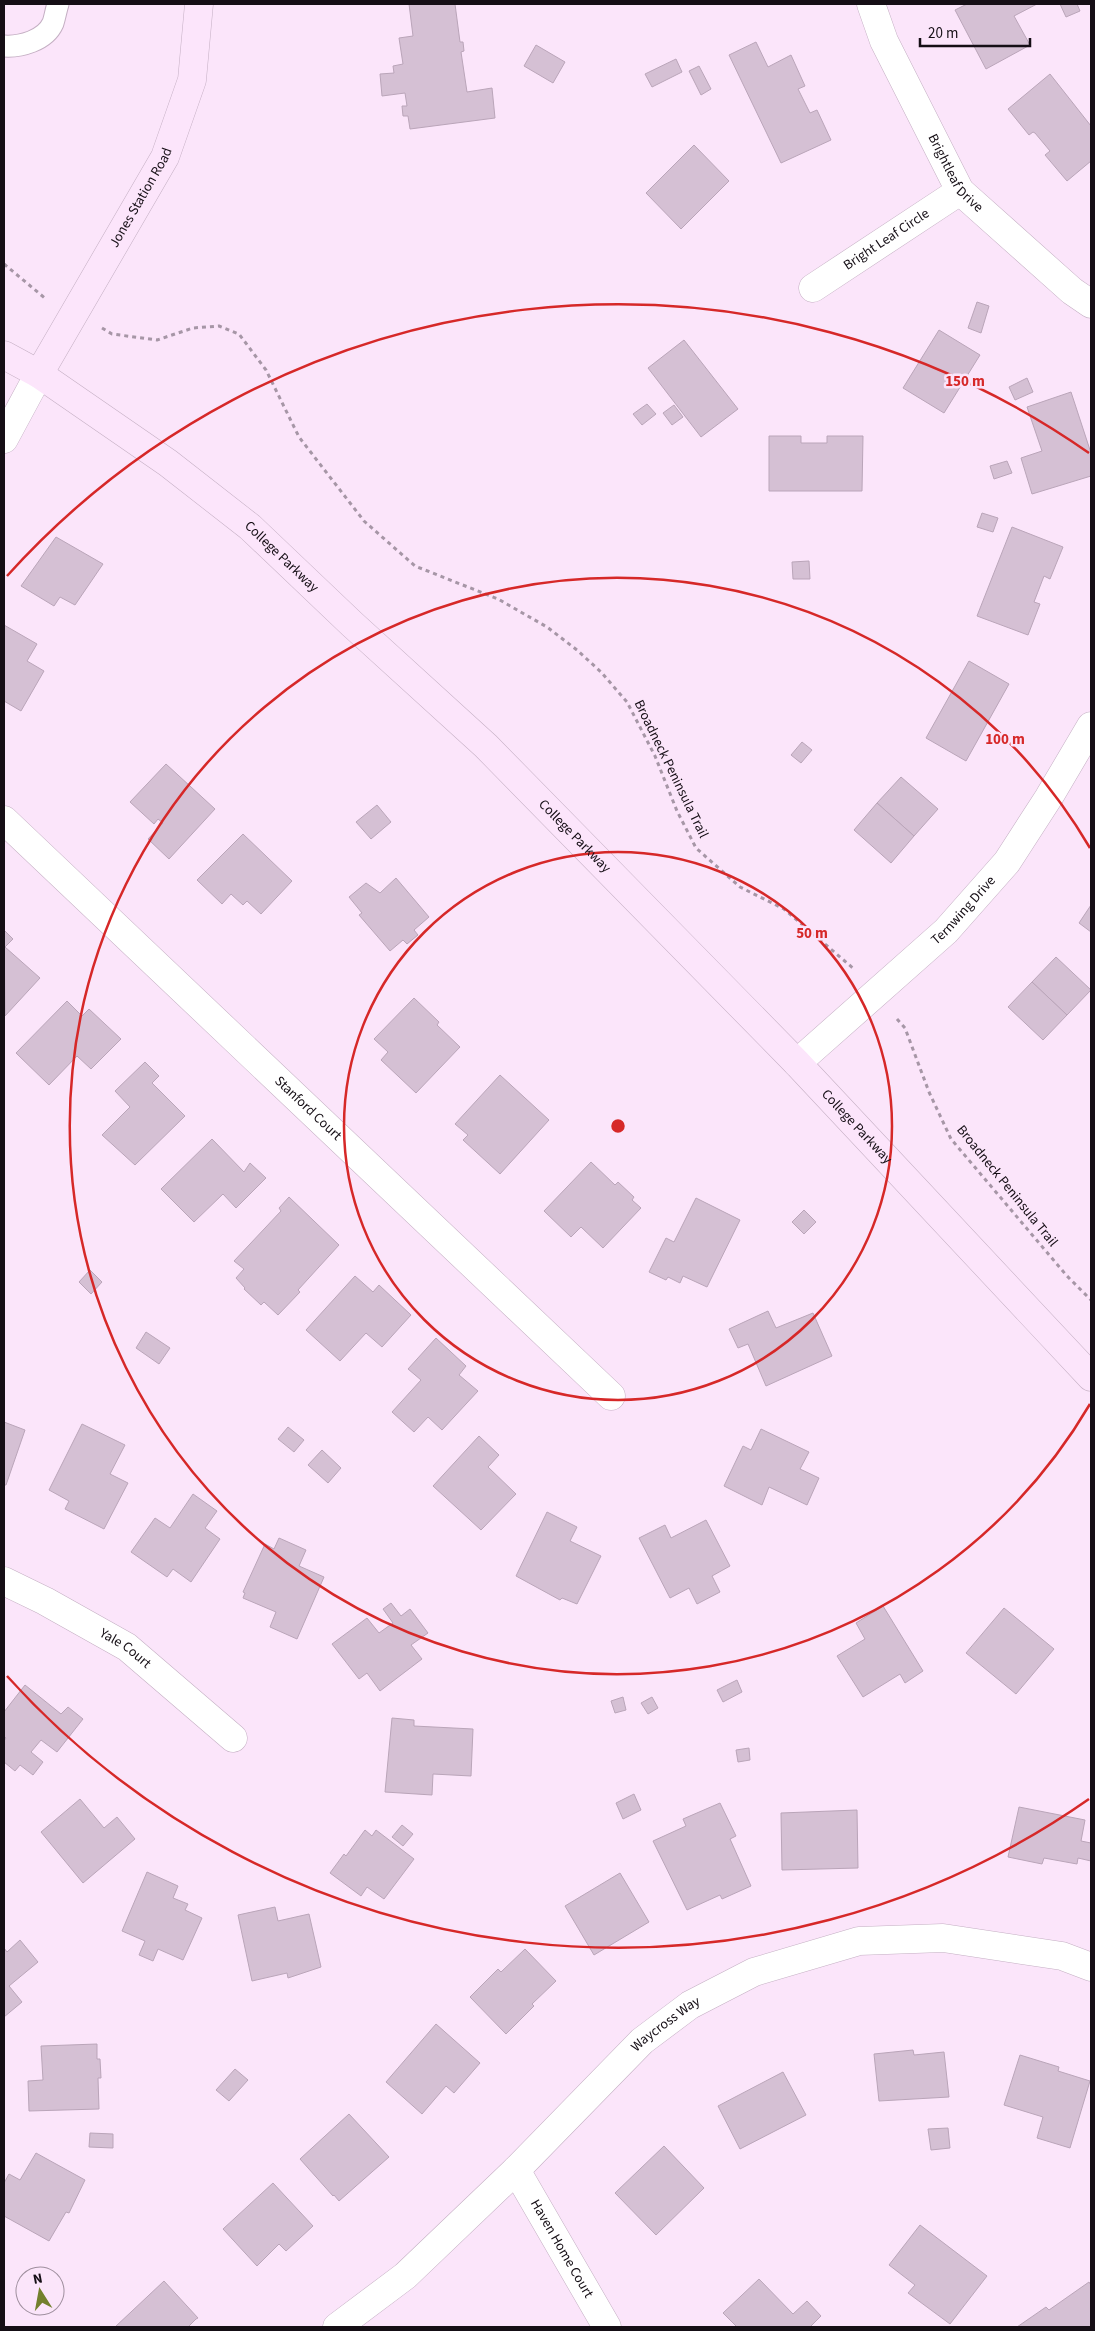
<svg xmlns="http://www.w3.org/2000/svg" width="1095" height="2331" viewBox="0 0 1095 2331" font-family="'Source Sans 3',sans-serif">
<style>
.building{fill:#d5c0d4;stroke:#baa5b9}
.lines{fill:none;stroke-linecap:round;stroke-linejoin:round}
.lane-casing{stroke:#c4afc3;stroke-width:23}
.street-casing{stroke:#c4afc3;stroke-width:29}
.secondary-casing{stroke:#c4afc3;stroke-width:29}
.path{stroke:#a696a6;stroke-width:3;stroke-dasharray:4 4;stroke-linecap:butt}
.lane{stroke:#fff;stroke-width:21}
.street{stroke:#fff;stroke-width:28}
.secondary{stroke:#fce5fb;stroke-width:28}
.ring{fill:none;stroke:#d62828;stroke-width:2.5}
.labels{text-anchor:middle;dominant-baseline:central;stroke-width:5;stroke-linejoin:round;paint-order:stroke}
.street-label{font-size:14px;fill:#150e15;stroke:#fbe5fa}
.centre{fill:#d62828;stroke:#fbe5fa;stroke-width:2.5}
.ring-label{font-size:15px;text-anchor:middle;font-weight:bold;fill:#d62828;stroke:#fbe5fa;stroke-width:5;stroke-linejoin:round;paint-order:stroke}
</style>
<rect width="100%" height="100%" fill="#fbe5fa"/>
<g class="building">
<path d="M 409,4 L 455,4 L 460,42 L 463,42 L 464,51 L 461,52 L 467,92 L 492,88 L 495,118 L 410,129 L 408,116 L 403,116 L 402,106 L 407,106 L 405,93 L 382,96 L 380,74 L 394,73 L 393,66 L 403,64 L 399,38 L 413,36 Z"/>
<path d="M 967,4 L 1037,4 L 1014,16 L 1030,45 L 986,69 L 955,10 Z"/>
<path d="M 1060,4 L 1077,4 L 1080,11 L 1066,17 Z"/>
<path d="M 756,42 L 768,67 L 791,55 L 805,86 L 798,89 L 810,113 L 817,110 L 831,140 L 781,163 L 729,55 Z"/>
<path d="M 536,45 L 565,62 L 553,83 L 524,66 Z"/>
<path d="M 676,59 L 682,72 L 652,87 L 645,74 Z"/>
<path d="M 699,66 L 711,89 L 701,95 L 689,71 Z"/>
<path d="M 1050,74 L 1091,126 L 1091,161 L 1067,181 L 1045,155 L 1050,151 L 1035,133 L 1033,132 L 1029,135 L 1008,109 Z"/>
<path d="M 694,145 L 729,181 L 681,229 L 646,193 Z"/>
<path d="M 977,302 L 989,306 L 981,333 L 968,328 Z"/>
<path d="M 939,330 L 980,355 L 944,413 L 903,388 Z"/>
<path d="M 684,340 L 738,409 L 701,437 L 648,368 Z"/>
<path d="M 1027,378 L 1033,392 L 1015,400 L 1009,387 Z"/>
<path d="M 1071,392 L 1091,453 L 1091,476 L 1032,494 L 1021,458 L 1042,451 L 1027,407 Z"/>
<path d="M 647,404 L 656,414 L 642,425 L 633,414 Z"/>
<path d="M 674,405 L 683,417 L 672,425 L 663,413 Z"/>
<path d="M 769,436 L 801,436 L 801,443 L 827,443 L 827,436 L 863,436 L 862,491 L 769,491 Z"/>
<path d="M 1007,461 L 1012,473 L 994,479 L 990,466 Z"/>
<path d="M 982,513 L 998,518 L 993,532 L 977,527 Z"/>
<path d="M 1012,527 L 1063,547 L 1050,579 L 1044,576 L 1034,602 L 1040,604 L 1028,635 L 977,616 Z"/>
<path d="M 56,537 L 103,564 L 75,605 L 60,597 L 54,606 L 21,586 Z"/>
<path d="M 809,561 L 810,579 L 793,579 L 792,562 Z"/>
<path d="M 4,625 L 37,644 L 27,661 L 44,671 L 21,711 L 4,701 Z"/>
<path d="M 969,661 L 1009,684 L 966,761 L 926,738 Z"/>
<path d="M 802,742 L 812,750 L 801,763 L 791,755 Z"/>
<path d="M 166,764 L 215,809 L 169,859 L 148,839 L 163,823 L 158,819 L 154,824 L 130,802 Z"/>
<path d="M 901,777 L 938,809 L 914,836 L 877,803 Z"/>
<path d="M 877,803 L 914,836 L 891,863 L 854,830 Z"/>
<path d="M 377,805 L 391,822 L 371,839 L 356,822 Z"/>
<path d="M 243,834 L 292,881 L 261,914 L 247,901 L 243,905 L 231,894 L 222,904 L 197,880 Z"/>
<path d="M 396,878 L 429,917 L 414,930 L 418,935 L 407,944 L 403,940 L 390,951 L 359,915 L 362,913 L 349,897 L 366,883 L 380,893 Z"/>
<path d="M 1091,905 L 1091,932 L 1079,923 Z"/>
<path d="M 4,930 L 13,939 L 5,947 L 40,978 L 5,1016 Z"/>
<path d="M 1056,957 L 1091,990 L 1067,1015 L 1032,982 Z"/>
<path d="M 1032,982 L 1067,1015 L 1043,1040 L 1008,1007 Z"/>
<path d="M 414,998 L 439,1022 L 437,1025 L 460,1047 L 416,1093 L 381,1060 L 388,1052 L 374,1039 Z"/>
<path d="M 67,1001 L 82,1016 L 89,1009 L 121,1039 L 91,1069 L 77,1056 L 49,1085 L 16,1053 Z"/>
<path d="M 145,1062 L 159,1076 L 152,1083 L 185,1116 L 135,1165 L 102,1135 L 130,1107 L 115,1091 Z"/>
<path d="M 500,1075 L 549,1120 L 500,1174 L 463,1140 L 468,1135 L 455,1124 Z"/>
<path d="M 212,1139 L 244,1172 L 250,1163 L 266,1178 L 236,1208 L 223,1194 L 194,1222 L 161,1189 Z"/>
<path d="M 591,1162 L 615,1185 L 618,1182 L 634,1197 L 632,1200 L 641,1208 L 603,1248 L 581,1227 L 571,1237 L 544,1211 Z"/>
<path d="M 289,1197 L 339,1245 L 298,1290 L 300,1292 L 278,1315 L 264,1302 L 261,1305 L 244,1289 L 245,1288 L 236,1278 L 244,1269 L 234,1261 L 281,1211 L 279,1208 Z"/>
<path d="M 696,1198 L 740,1220 L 707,1287 L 683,1276 L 680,1283 L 668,1277 L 666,1280 L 649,1272 L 666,1238 L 674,1242 Z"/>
<path d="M 804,1210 L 816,1222 L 804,1234 L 792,1222 Z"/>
<path d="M 90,1270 L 102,1282 L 91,1294 L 79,1282 Z"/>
<path d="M 355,1276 L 373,1292 L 379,1285 L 411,1315 L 382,1347 L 366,1333 L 340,1361 L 306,1330 Z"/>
<path d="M 768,1311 L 776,1328 L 813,1313 L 832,1356 L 766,1386 L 748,1344 L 738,1348 L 729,1329 Z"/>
<path d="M 146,1332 L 170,1348 L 159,1364 L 136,1348 Z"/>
<path d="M 436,1338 L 466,1366 L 459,1375 L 478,1391 L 442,1430 L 428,1417 L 414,1432 L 392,1412 L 421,1380 L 408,1369 Z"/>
<path d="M 4,1422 L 25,1430 L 6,1485 L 4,1485 Z"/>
<path d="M 82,1424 L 125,1445 L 110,1474 L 128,1483 L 104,1529 L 65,1509 L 69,1501 L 49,1490 Z"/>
<path d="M 288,1427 L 304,1440 L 294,1452 L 278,1439 Z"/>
<path d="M 761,1429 L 809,1452 L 800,1469 L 819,1478 L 807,1505 L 769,1487 L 762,1505 L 724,1486 L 743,1446 L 751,1450 Z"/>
<path d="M 479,1436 L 499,1455 L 488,1467 L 516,1494 L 481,1530 L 433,1486 Z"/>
<path d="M 322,1450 L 341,1468 L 328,1483 L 308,1465 Z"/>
<path d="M 193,1494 L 217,1511 L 205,1528 L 220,1539 L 191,1582 L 173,1569 L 167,1577 L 131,1552 L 155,1518 L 170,1528 Z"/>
<path d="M 547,1512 L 577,1527 L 570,1541 L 601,1556 L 577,1604 L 562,1598 L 560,1600 L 516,1576 Z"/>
<path d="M 706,1520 L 730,1566 L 712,1576 L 720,1592 L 697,1604 L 689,1588 L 670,1598 L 639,1538 L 665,1525 L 671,1538 Z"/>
<path d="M 279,1538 L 306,1550 L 299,1566 L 324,1577 L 297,1639 L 270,1627 L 276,1612 L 243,1598 L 245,1593 L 243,1592 L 265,1544 L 274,1549 Z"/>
<path d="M 391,1603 L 401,1616 L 410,1609 L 428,1633 L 411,1645 L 422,1659 L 380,1691 L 367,1673 L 359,1679 L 332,1644 L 367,1618 L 379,1633 L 393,1623 L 383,1609 Z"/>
<path d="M 883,1606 L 923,1671 L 905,1683 L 900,1674 L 863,1697 L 837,1656 L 865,1639 L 856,1623 Z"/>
<path d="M 1004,1608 L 1054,1649 L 1016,1694 L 966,1653 Z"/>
<path d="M 737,1680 L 742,1692 L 723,1702 L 717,1690 Z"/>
<path d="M 25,1685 L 61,1714 L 68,1707 L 83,1719 L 57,1752 L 41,1740 L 31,1752 L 43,1762 L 33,1775 L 20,1765 L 15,1771 L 4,1762 L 4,1741 L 6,1738 L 4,1736 L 4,1712 Z"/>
<path d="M 623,1697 L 626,1710 L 615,1713 L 611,1701 Z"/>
<path d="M 652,1697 L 658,1708 L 648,1714 L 641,1703 Z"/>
<path d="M 392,1718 L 414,1720 L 414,1726 L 473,1729 L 471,1776 L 433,1774 L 432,1795 L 385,1792 Z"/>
<path d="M 749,1748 L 750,1760 L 738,1762 L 736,1750 Z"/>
<path d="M 634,1794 L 641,1810 L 623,1819 L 616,1803 Z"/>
<path d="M 80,1799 L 104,1828 L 117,1817 L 135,1839 L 83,1883 L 41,1832 Z"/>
<path d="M 720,1803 L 736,1836 L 730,1839 L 751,1886 L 722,1899 L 720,1895 L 687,1910 L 653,1841 L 686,1826 L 683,1819 Z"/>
<path d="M 1019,1807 L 1085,1820 L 1081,1841 L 1091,1843 L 1091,1861 L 1078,1858 L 1077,1864 L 1044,1858 L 1042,1864 L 1008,1857 Z"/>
<path d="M 857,1810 L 858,1868 L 782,1870 L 781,1813 Z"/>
<path d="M 402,1825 L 413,1834 L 403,1846 L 392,1837 Z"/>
<path d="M 365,1830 L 372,1836 L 376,1830 L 414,1859 L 384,1899 L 367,1887 L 361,1896 L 330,1873 L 344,1854 L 346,1856 Z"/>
<path d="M 147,1872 L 178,1886 L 173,1898 L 188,1904 L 185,1910 L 202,1918 L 183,1960 L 158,1949 L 153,1961 L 139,1955 L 145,1941 L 122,1931 Z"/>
<path d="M 620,1873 L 649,1922 L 594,1955 L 565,1906 Z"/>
<path d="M 275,1907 L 278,1921 L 309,1914 L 321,1967 L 288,1978 L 287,1973 L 252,1981 L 238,1915 Z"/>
<path d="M 20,1940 L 38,1962 L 9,1986 L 22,2002 L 4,2017 L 4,1948 L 7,1952 Z"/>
<path d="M 525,1949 L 556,1981 L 532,2004 L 534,2006 L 506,2034 L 470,1997 L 498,1969 L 501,1972 Z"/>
<path d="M 436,2024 L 480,2063 L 454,2093 L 446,2086 L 422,2114 L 386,2082 Z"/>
<path d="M 97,2044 L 97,2059 L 100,2059 L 101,2078 L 98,2078 L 99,2109 L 29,2111 L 28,2081 L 43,2080 L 41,2046 Z"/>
<path d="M 913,2050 L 914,2055 L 944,2052 L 949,2097 L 879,2101 L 874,2054 Z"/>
<path d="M 1020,2055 L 1059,2067 L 1058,2071 L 1090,2081 L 1070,2148 L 1037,2138 L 1043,2117 L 1004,2105 Z"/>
<path d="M 235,2069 L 248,2080 L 229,2101 L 216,2090 Z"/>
<path d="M 783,2072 L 806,2115 L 740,2149 L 718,2106 Z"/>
<path d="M 349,2114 L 389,2157 L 339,2201 L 334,2195 L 333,2196 L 300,2159 Z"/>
<path d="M 948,2128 L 950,2148 L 931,2150 L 928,2129 Z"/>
<path d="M 90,2133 L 113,2134 L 113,2148 L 89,2147 Z"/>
<path d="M 664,2146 L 704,2188 L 656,2235 L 615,2193 Z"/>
<path d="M 36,2153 L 85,2180 L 69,2213 L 66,2212 L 49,2241 L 4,2216 L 4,2183 L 9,2174 L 20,2180 Z"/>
<path d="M 273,2183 L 313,2226 L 286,2251 L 279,2244 L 257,2266 L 223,2229 Z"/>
<path d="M 920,2225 L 987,2276 L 950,2324 L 908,2293 L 915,2285 L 889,2265 Z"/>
<path d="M 759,2279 L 793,2314 L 807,2301 L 821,2316 L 810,2327 L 737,2327 L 723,2313 Z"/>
<path d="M 164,2281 L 198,2318 L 196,2319 L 188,2327 L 115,2327 Z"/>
<path d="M 1089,2282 L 1091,2285 L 1091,2327 L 1017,2327 L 1046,2307 L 1049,2310 Z"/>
</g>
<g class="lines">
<g class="lane-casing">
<path id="lane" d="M 4,46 C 20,47 45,41 53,23 C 55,17 56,10 58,4"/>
</g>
<g class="street-casing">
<g id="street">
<path id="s1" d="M 871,4 L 884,41 L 960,191 L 1072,291 L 1091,304"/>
<path id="s2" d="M 813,288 L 960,191"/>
<path d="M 4,439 L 39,374"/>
<path id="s3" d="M 4,820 L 611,1396"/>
<path id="s4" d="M 797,1063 L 946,931 L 1007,862 L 1049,797 L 1091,726"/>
<path id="s5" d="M 4,1581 L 45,1601 L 127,1647 L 233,1738"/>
<path id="s6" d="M 516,2170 L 607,2327"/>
<path id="s7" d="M 337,2327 L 405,2276 L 516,2170 L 642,2041 L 690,2005 L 754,1972 L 859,1941 L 943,1938 L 1062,1956 L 1091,1967"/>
</g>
</g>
<g class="secondary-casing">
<g id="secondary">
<path id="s8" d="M 4,355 L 39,374 L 168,463 L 250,527 L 352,624 L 486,746 L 797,1063 L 1091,1377"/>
<path id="s9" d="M 39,374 L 165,157 L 192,80 L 199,4"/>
</g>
</g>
<g class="path">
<path d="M 4,264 L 46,299"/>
<path d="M 102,328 L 112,334 L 157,340 L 193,328 L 219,326 L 239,334 L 266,370 L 299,437 L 364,521 L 415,566 L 498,599 L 547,627 L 577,650 L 601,672 L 627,702 L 655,756 L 677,811 L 696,848 L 740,887 L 784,909 L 854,969"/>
<path d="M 897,1019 L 905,1028 L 929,1092 L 951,1139 L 1067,1276 L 1091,1300"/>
</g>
<use href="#lane" class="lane"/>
<use href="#street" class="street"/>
<use href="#secondary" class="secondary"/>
</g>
<g class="ring">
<circle cx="618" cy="1126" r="274"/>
<path d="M1090 1404A548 548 0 1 1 1090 848"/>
<path d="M1089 1799A822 822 0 0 1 7 1676M7 576A822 822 0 0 1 1089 453"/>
</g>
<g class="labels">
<g class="street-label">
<text stroke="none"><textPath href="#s1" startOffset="190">Brightleaf Drive</textPath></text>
<text stroke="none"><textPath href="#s9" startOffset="204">Jones Station Road</textPath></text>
<text stroke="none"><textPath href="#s2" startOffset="88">Bright Leaf Circle</textPath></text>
<text stroke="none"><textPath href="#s8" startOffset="344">College Parkway</textPath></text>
<text transform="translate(671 769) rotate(64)">Broadneck Peninsula Trail</text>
<text stroke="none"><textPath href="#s8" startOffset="749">College Parkway</textPath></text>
<text stroke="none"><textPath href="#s4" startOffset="226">Ternwing Drive</textPath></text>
<text stroke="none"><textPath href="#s3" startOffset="419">Stanford Court</textPath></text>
<text stroke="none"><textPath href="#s8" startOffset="1154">College Parkway</textPath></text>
<text transform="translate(1007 1186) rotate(51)">Broadneck Peninsula Trail</text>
<text stroke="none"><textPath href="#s5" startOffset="139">Yale Court</textPath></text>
<text stroke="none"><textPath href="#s7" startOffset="448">Waycross Way</textPath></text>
<text stroke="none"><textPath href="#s6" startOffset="91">Haven Home Court</textPath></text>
</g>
</g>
<circle cx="618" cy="1126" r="8" class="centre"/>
<g class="ring-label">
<text x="965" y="386">150 m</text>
<text x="1005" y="744">100 m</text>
<text x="812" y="938">50 m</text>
</g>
<rect width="1095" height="2331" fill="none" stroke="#150e15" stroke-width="10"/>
<g transform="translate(40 2291) rotate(349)"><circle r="24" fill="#fbe5fa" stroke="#9f8f9e"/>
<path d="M0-4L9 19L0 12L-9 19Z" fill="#73802d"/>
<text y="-8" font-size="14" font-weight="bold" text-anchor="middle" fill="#150e15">N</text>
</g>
<path d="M920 38v8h110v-8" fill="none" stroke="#150e15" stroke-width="2.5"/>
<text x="928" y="38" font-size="15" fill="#150e15" stroke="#fbe5fa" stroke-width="4" paint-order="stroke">20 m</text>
</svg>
